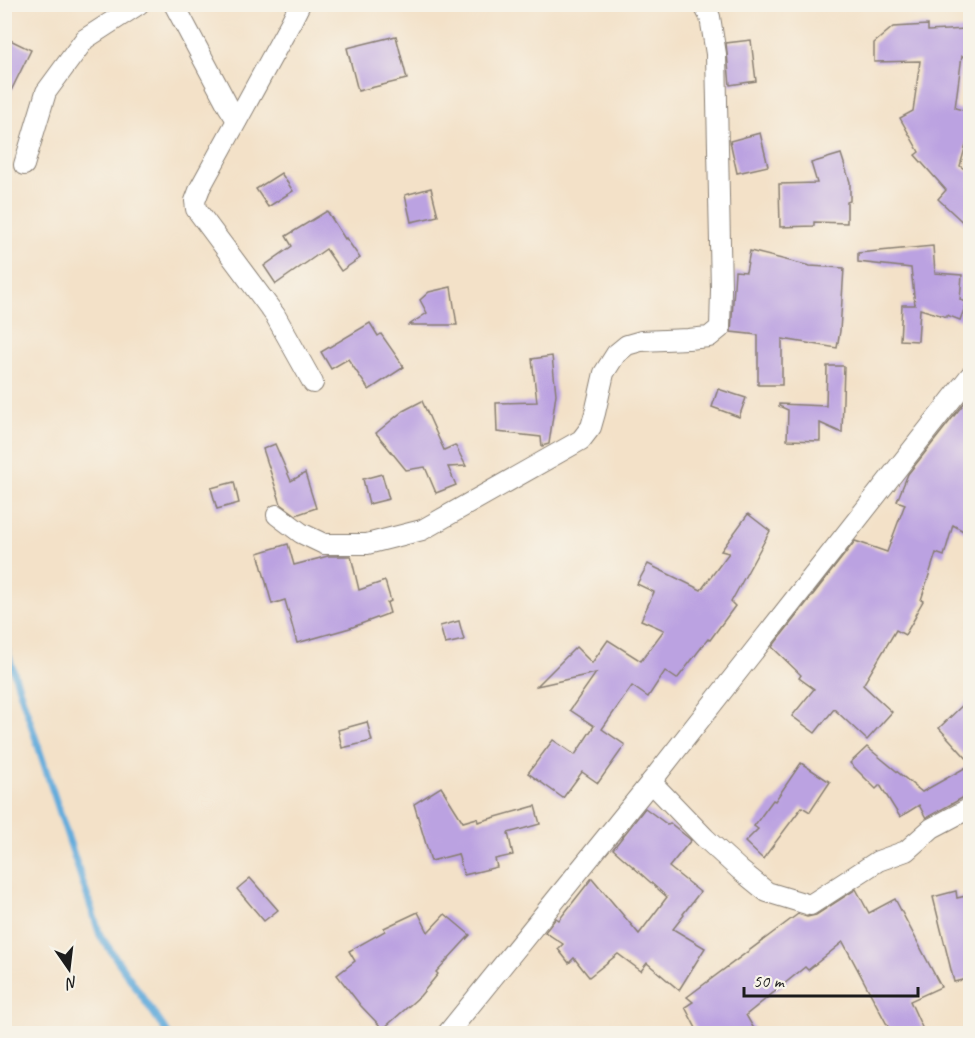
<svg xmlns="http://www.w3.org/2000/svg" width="975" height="1038" viewBox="0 0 975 1038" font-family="Caveat,sans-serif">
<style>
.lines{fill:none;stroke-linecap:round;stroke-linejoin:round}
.stream{stroke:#64acdb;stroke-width:7}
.building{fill:#bba2e1}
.minor-casing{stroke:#887e72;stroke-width:22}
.minor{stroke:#fff;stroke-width:20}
</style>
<rect width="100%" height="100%" fill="#f7f3e8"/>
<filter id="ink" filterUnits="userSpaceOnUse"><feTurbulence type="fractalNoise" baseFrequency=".0167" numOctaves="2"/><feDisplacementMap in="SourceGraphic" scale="12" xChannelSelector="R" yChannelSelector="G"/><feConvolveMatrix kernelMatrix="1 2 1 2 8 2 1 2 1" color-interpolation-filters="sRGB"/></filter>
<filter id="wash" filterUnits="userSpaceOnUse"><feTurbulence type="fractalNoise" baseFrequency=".008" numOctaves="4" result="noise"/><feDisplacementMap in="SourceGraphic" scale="24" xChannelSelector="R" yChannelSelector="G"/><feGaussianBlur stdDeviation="1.35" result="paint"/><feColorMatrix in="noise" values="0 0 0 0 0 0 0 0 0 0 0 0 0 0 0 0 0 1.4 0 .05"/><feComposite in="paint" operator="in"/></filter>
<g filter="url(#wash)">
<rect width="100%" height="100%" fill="#f3e1c8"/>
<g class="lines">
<path class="stream" d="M 4,642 L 100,935 L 168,1034"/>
</g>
<g id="blocks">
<g class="building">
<path d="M 928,25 L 928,31 L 966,29 L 967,56 L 962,56 L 955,108 L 970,112 L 970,131 L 960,166 L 970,173 L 970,229 L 938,199 L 946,190 L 915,155 L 919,152 L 900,118 L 913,111 L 920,61 L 874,62 L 874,43 L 893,27 Z"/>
<path d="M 396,36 L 407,79 L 358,91 L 347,48 Z"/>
<path d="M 4,37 L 31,50 L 4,105 Z"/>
<path d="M 751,40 L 756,81 L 730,85 L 726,43 Z"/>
<path d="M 760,133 L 768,166 L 737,173 L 730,141 Z"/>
<path d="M 841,154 L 850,182 L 850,201 L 847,202 L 847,223 L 814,222 L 814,226 L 780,227 L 779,184 L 817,183 L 811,163 Z"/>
<path d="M 281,173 L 293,191 L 268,207 L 256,189 Z"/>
<path d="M 431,188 L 438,216 L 411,222 L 405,195 Z"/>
<path d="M 327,211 L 345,239 L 346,238 L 360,258 L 341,271 L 326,249 L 276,284 L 264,266 L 292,246 L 286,236 Z"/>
<path d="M 933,246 L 935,273 L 962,275 L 960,300 L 967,302 L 960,320 L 947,315 L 947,317 L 920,309 L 918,341 L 900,340 L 902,305 L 915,305 L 911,268 L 858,262 L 858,253 Z"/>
<path d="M 750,251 L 810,266 L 844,268 L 840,331 L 837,348 L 782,339 L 782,385 L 758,385 L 758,335 L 731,332 L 735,271 L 746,272 Z"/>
<path d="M 451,287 L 457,325 L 409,325 L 427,313 L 420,300 L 429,292 Z"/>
<path d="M 370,323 L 378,336 L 381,334 L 404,367 L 369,390 L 348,359 L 331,369 L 321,352 Z"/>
<path d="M 552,356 L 556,394 L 549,444 L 542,446 L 541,437 L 497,432 L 496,403 L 537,402 L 532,359 Z"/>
<path d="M 827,366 L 844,366 L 842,433 L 820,423 L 820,441 L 787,440 L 788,410 L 779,406 L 779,404 L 826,406 Z"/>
<path d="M 718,389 L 746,398 L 739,417 L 712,407 Z"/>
<path d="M 422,401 L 444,450 L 455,445 L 466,466 L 448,467 L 456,485 L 436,493 L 425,467 L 406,470 L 376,433 L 403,411 Z"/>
<path d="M 965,402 L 970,404 L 970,535 L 953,525 L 944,556 L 936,553 L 921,600 L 923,601 L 915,615 L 916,616 L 905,635 L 896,630 L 863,685 L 892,712 L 867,740 L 834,709 L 815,733 L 792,716 L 814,689 L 799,678 L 801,675 L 772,647 L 855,541 L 887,552 L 905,504 L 897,501 L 908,474 Z"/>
<path d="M 275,444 L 291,481 L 305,473 L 316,508 L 296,515 L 281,504 L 263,449 Z"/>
<path d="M 382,474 L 389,499 L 369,504 L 363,479 Z"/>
<path d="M 234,482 L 239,503 L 217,509 L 211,488 Z"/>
<path d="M 748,514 L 770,531 L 731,602 L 735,606 L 710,640 L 708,639 L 677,679 L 665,671 L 648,697 L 632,686 L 602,729 L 625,745 L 598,783 L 582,772 L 563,798 L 528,773 L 553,740 L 575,755 L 594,726 L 570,710 L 596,673 L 537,686 L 576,647 L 592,663 L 608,640 L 641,661 L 664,630 L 641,620 L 654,592 L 637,584 L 648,564 L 701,590 L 729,553 L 721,551 Z"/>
<path d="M 288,544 L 294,565 L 328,556 L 351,556 L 359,590 L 385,581 L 391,601 L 387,603 L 390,613 L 350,628 L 297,643 L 285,600 L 272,604 L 258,553 Z"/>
<path d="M 459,621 L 464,640 L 445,644 L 440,626 Z"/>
<path d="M 970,698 L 970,762 L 939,728 Z"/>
<path d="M 367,722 L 372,741 L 342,748 L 338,730 Z"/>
<path d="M 867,747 L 922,792 L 970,765 L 970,796 L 964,797 L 926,818 L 919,805 L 900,817 L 880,785 L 876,789 L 850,763 Z"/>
<path d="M 801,763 L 830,782 L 810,812 L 802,807 L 763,859 L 745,842 L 758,829 L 754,826 L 773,800 L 775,801 Z"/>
<path d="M 441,787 L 463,822 L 477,818 L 478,822 L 535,806 L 540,824 L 508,833 L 513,855 L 495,859 L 497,867 L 464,875 L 458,854 L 431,861 L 414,804 Z"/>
<path d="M 645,808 L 668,825 L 670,823 L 691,840 L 669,867 L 700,892 L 683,914 L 684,915 L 673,929 L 705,948 L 679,990 L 647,963 L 641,971 L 618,954 L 589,977 L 574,958 L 569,963 L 558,949 L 563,944 L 545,932 L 556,918 L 559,920 L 592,878 L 639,934 L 667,897 L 613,849 Z"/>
<path d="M 250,878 L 278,910 L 264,921 L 237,889 Z"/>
<path d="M 856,889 L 869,913 L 895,899 L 941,987 L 910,1001 L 925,1034 L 892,1034 L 843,942 L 808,970 L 805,967 L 746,1015 L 757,1034 L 699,1034 L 685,1007 L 693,1002 L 687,997 L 798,914 L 807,917 L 816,915 Z"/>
<path d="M 956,891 L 957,898 L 970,895 L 970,978 L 954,982 L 933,897 Z"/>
<path d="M 418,912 L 428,932 L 445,914 L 470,935 L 436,972 L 438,974 L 420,996 L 383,1029 L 361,1006 L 337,975 L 355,961 L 349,951 L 385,931 L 384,928 Z"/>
</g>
</g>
</g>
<g filter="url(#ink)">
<use href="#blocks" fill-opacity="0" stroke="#887e72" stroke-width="1.5"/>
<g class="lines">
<g class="minor-casing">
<g id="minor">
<path d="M 174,4 L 228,106 L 237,120"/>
<path d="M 300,4 L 291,22 L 200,188 L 195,201 L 196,209 L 275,315 L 313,383"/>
<path d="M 24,165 L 46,92 L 85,39 L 139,4"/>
<path d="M 277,515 L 301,533 L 324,544 L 367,544 L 422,530 L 581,440 L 591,427 L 595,413 L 604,373 L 616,354 L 627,345 L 641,341 L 688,339 L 709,337 L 720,328 L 721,290 L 716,54 L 710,17 L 703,4"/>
<path d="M 651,782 L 705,838 L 740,870 L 767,892 L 810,905 L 878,861 L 906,851 L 932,828 L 970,808"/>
<path d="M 447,1034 L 651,782 L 970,376"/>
</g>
</g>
<use href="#minor" class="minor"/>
</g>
</g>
<rect width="975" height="1038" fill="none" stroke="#f7f3e8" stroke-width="24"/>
<g transform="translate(69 969) rotate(166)" stroke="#f7f3e8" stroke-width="4.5" paint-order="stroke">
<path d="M0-4.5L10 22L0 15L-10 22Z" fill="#1c1c1c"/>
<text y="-9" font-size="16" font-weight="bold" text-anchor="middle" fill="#1c1c1c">N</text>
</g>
<path d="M744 987v9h174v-9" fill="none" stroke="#1c1c1c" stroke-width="3"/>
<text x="753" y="987" font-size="18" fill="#1c1c1c" stroke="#f7f3e8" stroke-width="4.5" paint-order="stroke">50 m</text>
</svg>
